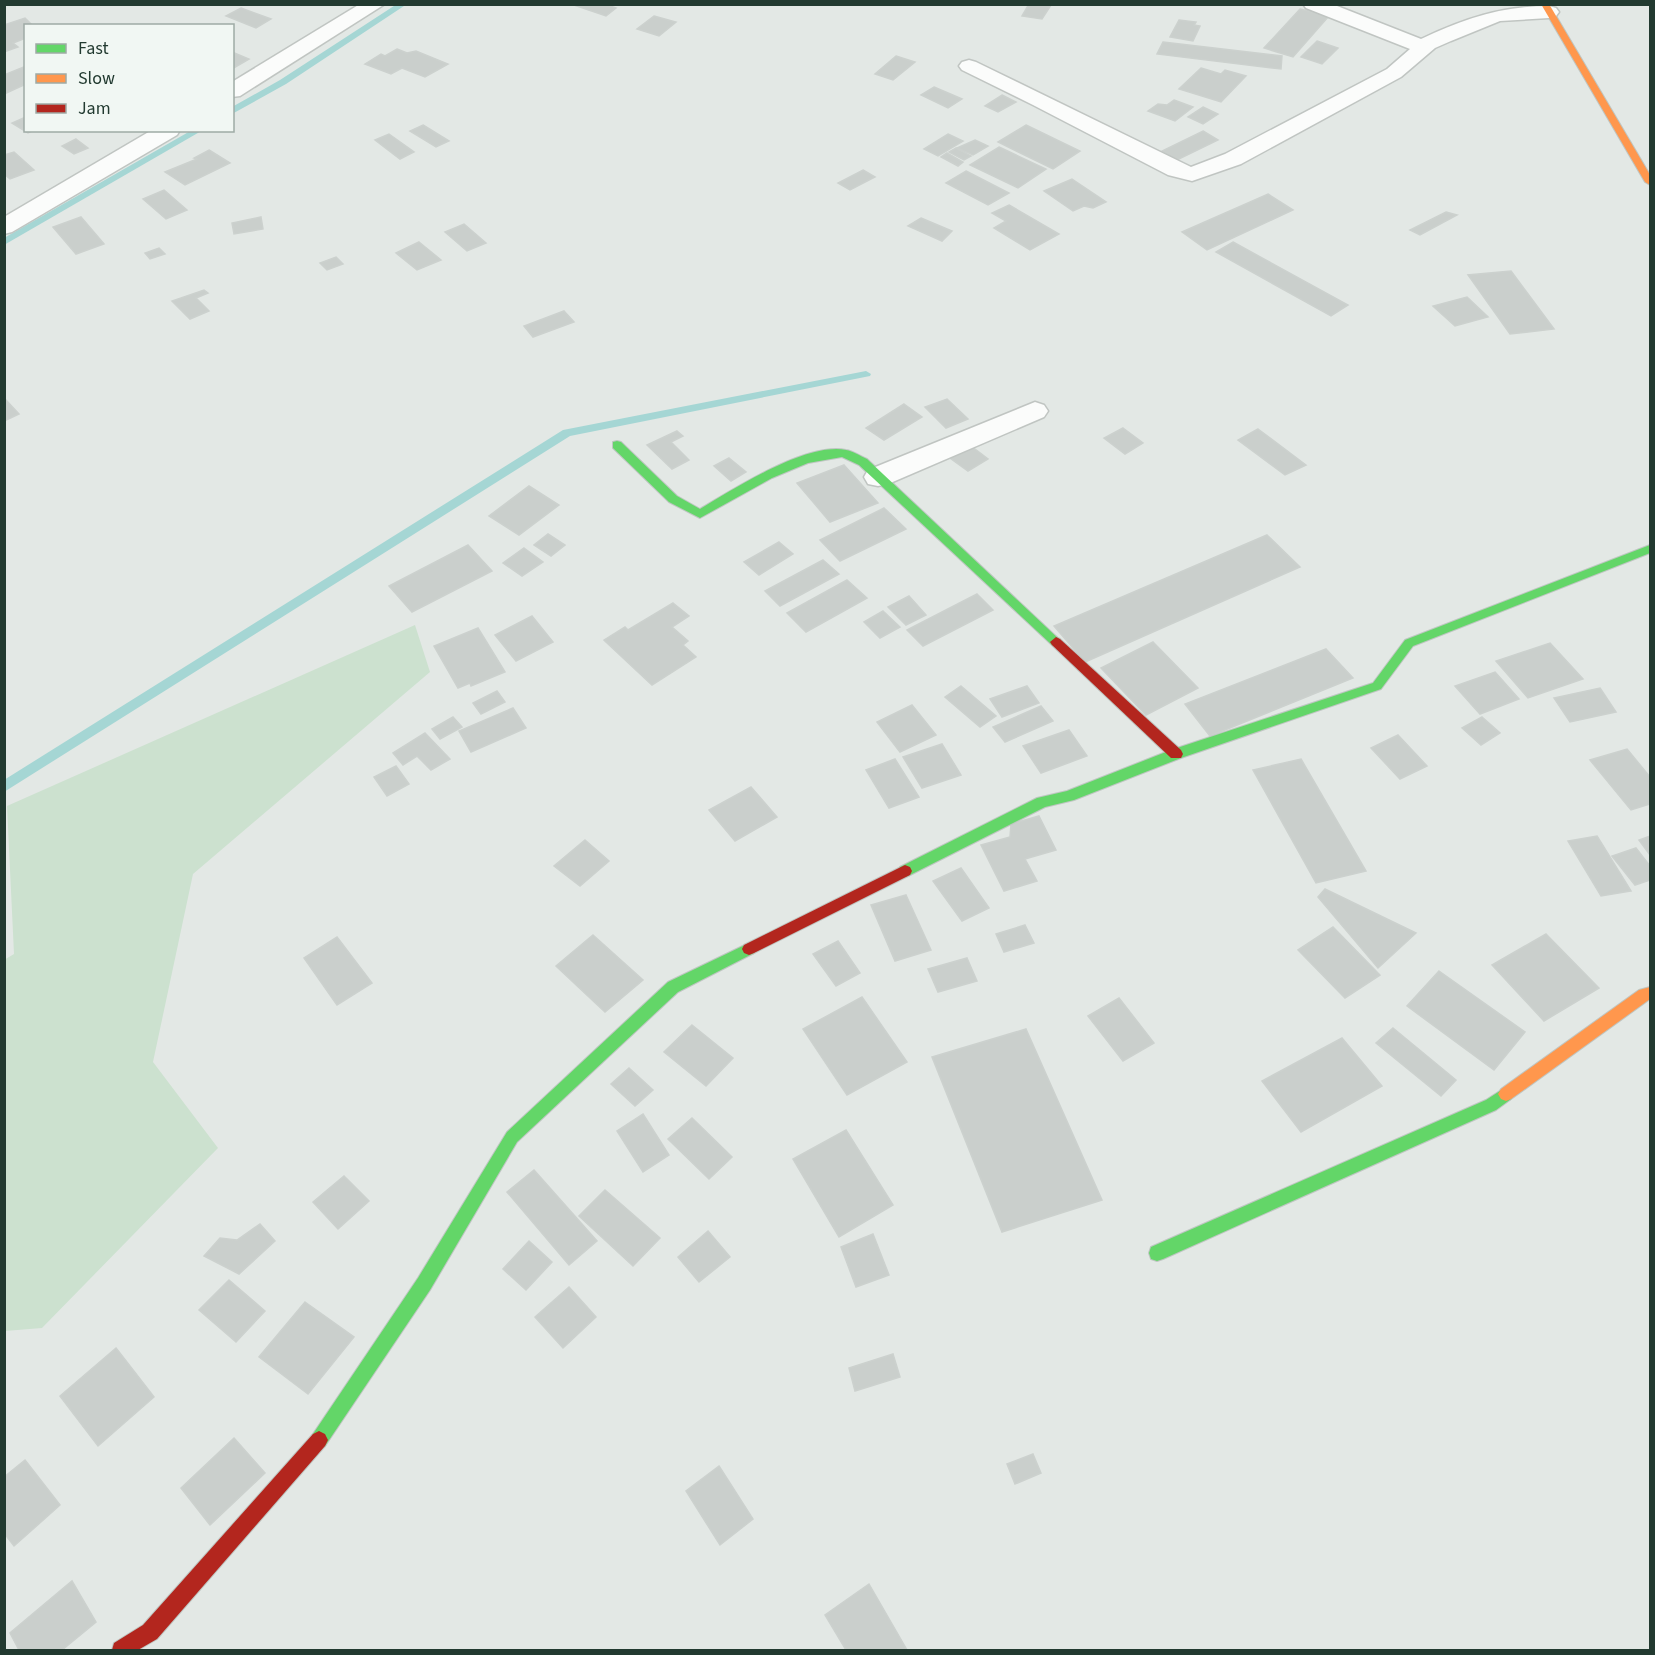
<svg xmlns="http://www.w3.org/2000/svg" width="1655" height="1655" viewBox="0 0 1655 1655" font-family="'Source Sans 3',sans-serif">
<style>
.green{fill:#cce1cf}
.lines{fill:none;stroke-linecap:round;stroke-linejoin:round}
.stream{fill:#a5d6d4;fill-rule:evenodd}
.building{fill:#cacfcc;stroke:#ccd1ce;stroke-width:1.5}
.street-casing{stroke:#c0c5c2;stroke-width:3}
.fast-casing{stroke:#bfc6c2;stroke-width:2}
.slow-casing{stroke:#bfc6c2;stroke-width:2}
.jam-casing{stroke:#bfc6c2;stroke-width:2}
.street{fill:#fbfcfb;fill-rule:evenodd}
.fast{fill:#63d668;fill-rule:evenodd}
.slow{fill:#ff974d;fill-rule:evenodd}
.jam{fill:#b3261e;fill-rule:evenodd}
</style>
<rect width="100%" height="100%" fill="#e3e8e5"/>
<path class="green" d="M 415,625 L 430,672 L 193,874 L 153,1062 L 218,1148 L 42,1328 L 5,1331 L 4,960 L 14,954 L 7,806 Z"/>
<g class="lines">
<g class="stream">
<path d="M 397,4 L 407,4 L 286,84 L 232,114 L 232,107 L 280,80 Z"/>
<path d="M 192,130 L 203,130 L 4,245 L 4,238 Z"/>
<path d="M 866,371 L 871,374 L 870,376 L 570,436 L 4,792 L 4,780 L 563,430 Z"/>
</g>
</g>
<g class="building">
<path d="M 571,4 L 605,4 L 616,8 L 606,16 Z"/>
<path d="M 1029,4 L 1051,4 L 1051,5 L 1042,19 L 1022,16 Z"/>
<path d="M 241,8 L 271,19 L 256,28 L 226,16 Z"/>
<path d="M 1300,9 L 1329,16 L 1293,57 L 1264,48 Z"/>
<path d="M 654,16 L 676,22 L 659,36 L 637,29 Z"/>
<path d="M 25,18 L 33,26 L 26,26 L 26,38 L 13,43 L 18,47 L 4,52 L 4,25 Z"/>
<path d="M 1179,20 L 1196,22 L 1194,25 L 1200,26 L 1193,41 L 1170,37 Z"/>
<path d="M 1317,41 L 1338,48 L 1322,64 L 1301,57 Z"/>
<path d="M 1163,42 L 1282,56 L 1281,69 L 1157,54 Z"/>
<path d="M 397,49 L 407,53 L 416,51 L 448,64 L 425,77 L 402,68 L 391,74 L 365,64 L 381,54 L 385,56 Z"/>
<path d="M 232,52 L 249,59 L 232,69 Z"/>
<path d="M 896,56 L 915,62 L 893,80 L 875,74 Z"/>
<path d="M 26,66 L 26,84 L 4,94 L 4,75 Z"/>
<path d="M 1201,68 L 1221,74 L 1225,70 L 1246,76 L 1221,102 L 1179,89 Z"/>
<path d="M 934,87 L 962,99 L 948,108 L 921,95 Z"/>
<path d="M 1002,95 L 1016,102 L 998,112 L 985,106 Z"/>
<path d="M 1174,100 L 1193,107 L 1175,121 L 1148,111 L 1158,104 L 1167,105 Z"/>
<path d="M 1203,107 L 1218,114 L 1203,124 L 1188,117 Z"/>
<path d="M 26,117 L 26,130 L 34,130 L 28,133 L 12,123 Z"/>
<path d="M 423,125 L 449,141 L 436,147 L 410,131 Z"/>
<path d="M 1026,125 L 1080,151 L 1053,169 L 998,142 Z"/>
<path d="M 1203,131 L 1218,140 L 1175,161 L 1160,152 Z"/>
<path d="M 389,134 L 414,152 L 400,159 L 375,140 Z"/>
<path d="M 948,134 L 963,141 L 938,156 L 924,149 Z"/>
<path d="M 76,139 L 88,148 L 74,154 L 62,146 Z"/>
<path d="M 975,140 L 988,146 L 973,155 L 957,148 Z"/>
<path d="M 999,147 L 1046,169 L 1018,188 L 970,165 Z"/>
<path d="M 956,148 L 971,156 L 964,160 L 949,152 Z"/>
<path d="M 209,150 L 230,163 L 185,185 L 165,172 L 197,159 L 194,158 Z"/>
<path d="M 14,152 L 34,170 L 10,179 L 4,174 L 4,155 Z"/>
<path d="M 947,153 L 963,162 L 958,166 L 941,157 Z"/>
<path d="M 863,170 L 875,177 L 850,190 L 838,183 Z"/>
<path d="M 966,171 L 1009,193 L 988,205 L 946,183 Z"/>
<path d="M 1072,179 L 1106,202 L 1093,208 L 1084,206 L 1073,211 L 1044,191 Z"/>
<path d="M 164,190 L 187,210 L 166,219 L 143,199 Z"/>
<path d="M 1268,194 L 1293,210 L 1207,250 L 1182,232 Z"/>
<path d="M 1009,205 L 1059,234 L 1030,250 L 994,228 L 1006,221 L 992,213 Z"/>
<path d="M 1446,212 L 1457,215 L 1420,235 L 1410,230 Z"/>
<path d="M 81,217 L 104,244 L 76,254 L 53,227 Z"/>
<path d="M 261,217 L 263,229 L 234,234 L 232,223 Z"/>
<path d="M 921,218 L 952,231 L 942,241 L 908,226 Z"/>
<path d="M 464,224 L 486,243 L 467,251 L 445,232 Z"/>
<path d="M 419,242 L 441,260 L 417,270 L 396,253 Z"/>
<path d="M 1233,242 L 1348,305 L 1331,316 L 1216,252 Z"/>
<path d="M 159,248 L 165,254 L 150,259 L 145,253 Z"/>
<path d="M 336,257 L 343,264 L 327,270 L 320,263 Z"/>
<path d="M 1511,271 L 1554,329 L 1510,334 L 1468,275 Z"/>
<path d="M 204,290 L 208,293 L 196,298 L 209,311 L 190,319 L 172,301 Z"/>
<path d="M 1467,297 L 1488,317 L 1455,326 L 1433,306 Z"/>
<path d="M 564,311 L 574,322 L 533,337 L 524,326 Z"/>
<path d="M 947,399 L 968,419 L 946,428 L 925,407 Z"/>
<path d="M 6,400 L 19,414 L 4,421 L 4,401 Z"/>
<path d="M 904,404 L 922,417 L 884,440 L 866,428 Z"/>
<path d="M 1123,428 L 1143,443 L 1125,454 L 1104,438 Z"/>
<path d="M 1258,429 L 1306,465 L 1285,475 L 1238,440 Z"/>
<path d="M 677,431 L 683,436 L 671,442 L 689,460 L 672,469 L 647,445 Z"/>
<path d="M 971,446 L 988,459 L 968,471 L 950,458 Z"/>
<path d="M 729,458 L 746,472 L 731,481 L 714,466 Z"/>
<path d="M 844,465 L 878,503 L 830,522 L 797,483 Z"/>
<path d="M 529,486 L 559,505 L 519,535 L 489,516 Z"/>
<path d="M 884,508 L 906,529 L 840,561 L 820,540 Z"/>
<path d="M 548,534 L 565,545 L 551,556 L 534,545 Z"/>
<path d="M 1267,535 L 1300,567 L 1085,662 L 1054,626 Z"/>
<path d="M 779,542 L 793,554 L 759,575 L 744,562 Z"/>
<path d="M 468,545 L 492,571 L 412,612 L 389,586 Z"/>
<path d="M 524,548 L 543,562 L 522,576 L 503,563 Z"/>
<path d="M 823,560 L 839,574 L 780,606 L 765,591 Z"/>
<path d="M 847,580 L 867,598 L 806,632 L 787,613 Z"/>
<path d="M 977,594 L 993,610 L 923,646 L 907,630 Z"/>
<path d="M 909,596 L 926,615 L 906,625 L 888,607 Z"/>
<path d="M 673,603 L 689,616 L 672,627 L 688,641 L 683,645 L 696,657 L 652,685 L 604,640 L 625,627 L 628,630 Z"/>
<path d="M 883,611 L 900,627 L 880,638 L 864,622 Z"/>
<path d="M 532,616 L 553,642 L 516,661 L 495,635 Z"/>
<path d="M 478,628 L 505,672 L 471,686 L 470,683 L 458,688 L 434,646 Z"/>
<path d="M 1153,642 L 1198,688 L 1146,715 L 1101,668 Z"/>
<path d="M 1550,643 L 1583,679 L 1528,698 L 1496,661 Z"/>
<path d="M 1326,649 L 1353,678 L 1210,736 L 1185,704 Z"/>
<path d="M 1495,672 L 1519,699 L 1480,714 L 1455,686 Z"/>
<path d="M 961,686 L 996,716 L 980,727 L 945,697 Z"/>
<path d="M 1027,686 L 1039,703 L 1002,717 L 990,699 Z"/>
<path d="M 1600,688 L 1616,712 L 1570,722 L 1554,698 Z"/>
<path d="M 497,691 L 505,702 L 481,714 L 473,703 Z"/>
<path d="M 912,705 L 936,735 L 900,752 L 877,722 Z"/>
<path d="M 1041,706 L 1053,721 L 1005,742 L 993,727 Z"/>
<path d="M 513,708 L 526,728 L 471,752 L 459,731 Z"/>
<path d="M 453,717 L 462,727 L 440,739 L 432,729 Z"/>
<path d="M 1482,717 L 1500,733 L 1481,745 L 1462,728 Z"/>
<path d="M 1069,730 L 1087,756 L 1041,773 L 1023,746 Z"/>
<path d="M 425,733 L 450,759 L 431,770 L 417,756 L 403,765 L 393,753 Z"/>
<path d="M 1398,735 L 1427,766 L 1400,779 L 1371,748 Z"/>
<path d="M 942,744 L 961,775 L 922,788 L 903,757 Z"/>
<path d="M 1627,749 L 1650,777 L 1650,804 L 1631,810 L 1590,760 Z"/>
<path d="M 895,759 L 919,797 L 889,808 L 866,770 Z"/>
<path d="M 1301,759 L 1366,871 L 1316,883 L 1253,770 Z"/>
<path d="M 396,766 L 409,784 L 387,796 L 374,777 Z"/>
<path d="M 751,787 L 777,817 L 735,841 L 709,810 Z"/>
<path d="M 1039,816 L 1056,850 L 1025,859 L 1037,881 L 1004,891 L 981,845 L 1010,837 L 1011,824 Z"/>
<path d="M 1597,836 L 1631,891 L 1601,896 L 1568,841 Z"/>
<path d="M 1650,836 L 1650,855 L 1639,840 Z"/>
<path d="M 585,840 L 609,861 L 580,886 L 554,866 Z"/>
<path d="M 1636,848 L 1650,866 L 1650,880 L 1635,885 L 1612,856 Z"/>
<path d="M 961,868 L 989,908 L 962,921 L 933,881 Z"/>
<path d="M 1325,889 L 1416,933 L 1378,968 L 1318,897 Z"/>
<path d="M 906,895 L 931,950 L 895,961 L 871,905 Z"/>
<path d="M 1025,925 L 1034,943 L 1004,952 L 996,934 Z"/>
<path d="M 1333,927 L 1380,975 L 1345,998 L 1298,950 Z"/>
<path d="M 1546,934 L 1599,988 L 1544,1021 L 1492,965 Z"/>
<path d="M 593,935 L 643,980 L 605,1012 L 556,966 Z"/>
<path d="M 337,937 L 372,983 L 337,1005 L 304,958 Z"/>
<path d="M 838,941 L 860,973 L 836,986 L 813,954 Z"/>
<path d="M 967,958 L 977,981 L 938,992 L 928,969 Z"/>
<path d="M 1439,971 L 1525,1032 L 1494,1070 L 1407,1006 Z"/>
<path d="M 862,997 L 907,1062 L 847,1095 L 803,1029 Z"/>
<path d="M 1119,998 L 1154,1043 L 1123,1061 L 1088,1016 Z"/>
<path d="M 692,1025 L 733,1058 L 706,1086 L 664,1052 Z"/>
<path d="M 1393,1028 L 1456,1080 L 1441,1096 L 1376,1043 Z"/>
<path d="M 1026,1029 L 1102,1200 L 1002,1232 L 932,1057 Z"/>
<path d="M 1342,1038 L 1382,1086 L 1301,1132 L 1262,1081 Z"/>
<path d="M 629,1068 L 653,1090 L 635,1106 L 611,1084 Z"/>
<path d="M 643,1114 L 669,1155 L 643,1172 L 617,1131 Z"/>
<path d="M 692,1118 L 732,1157 L 709,1179 L 668,1139 Z"/>
<path d="M 846,1130 L 893,1205 L 839,1237 L 793,1159 Z"/>
<path d="M 534,1170 L 597,1241 L 569,1265 L 507,1192 Z"/>
<path d="M 344,1176 L 369,1201 L 338,1229 L 313,1202 Z"/>
<path d="M 605,1190 L 660,1238 L 633,1266 L 579,1216 Z"/>
<path d="M 260,1224 L 275,1241 L 239,1274 L 204,1256 L 220,1238 L 237,1240 Z"/>
<path d="M 708,1231 L 730,1257 L 699,1282 L 678,1257 Z"/>
<path d="M 873,1234 L 889,1275 L 856,1287 L 841,1247 Z"/>
<path d="M 529,1241 L 552,1262 L 526,1290 L 503,1269 Z"/>
<path d="M 229,1280 L 265,1311 L 236,1342 L 199,1310 Z"/>
<path d="M 569,1287 L 596,1317 L 563,1348 L 535,1317 Z"/>
<path d="M 305,1302 L 354,1337 L 308,1394 L 259,1357 Z"/>
<path d="M 116,1348 L 154,1397 L 98,1446 L 60,1396 Z"/>
<path d="M 893,1354 L 900,1377 L 855,1391 L 849,1368 Z"/>
<path d="M 234,1438 L 265,1473 L 210,1525 L 181,1488 Z"/>
<path d="M 1033,1454 L 1041,1473 L 1015,1484 L 1007,1464 Z"/>
<path d="M 25,1460 L 60,1505 L 14,1546 L 4,1533 L 4,1477 Z"/>
<path d="M 719,1466 L 753,1519 L 720,1545 L 686,1491 Z"/>
<path d="M 72,1581 L 96,1622 L 62,1650 L 19,1650 L 10,1633 Z"/>
<path d="M 869,1584 L 907,1650 L 846,1650 L 825,1615 Z"/>
</g>
<g class="lines">
<g class="street-casing">
<g id="street">
<path d="M 360,4 L 385,4 L 240,96 L 232,97 L 232,82 Z"/>
<path d="M 1303,4 L 1332,4 L 1421,39 C 1463,19 1502,6 1549,6 L 1556,8 L 1559,12 L 1556,16 L 1549,18 L 1500,21 L 1451,41 L 1435,48 L 1401,77 L 1241,164 L 1192,181 L 1168,175 L 1033,105 L 962,70 L 959,66 L 962,62 L 969,60 L 976,62 L 1191,167 L 1225,154 L 1387,69 L 1410,49 L 1306,8 Z"/>
<path d="M 152,130 L 180,130 L 177,135 L 12,232 L 4,234 L 4,217 Z"/>
<path d="M 1035,402 L 1044,405 L 1048,411 L 1044,417 L 888,484 L 878,486 L 868,484 L 864,477 L 868,470 Z"/>
</g>
</g>
<g class="fast-casing">
<g id="fast">
<path d="M 617,441 L 621,442 L 677,496 L 700,509 C 734,489 806,442 846,450 C 853,451 860,456 867,459 L 1062,642 L 1056,647 L 1052,645 L 859,465 L 842,457 L 808,463 L 772,478 L 700,518 L 669,502 L 613,448 L 613,442 Z"/>
<path d="M 1650,545 L 1650,553 L 1413,646 L 1381,689 L 1181,758 L 1074,800 L 1045,807 L 910,875 L 905,877 L 900,875 L 898,871 L 900,867 L 1037,798 L 1067,791 L 1171,750 L 1373,683 L 1405,640 Z"/>
<path d="M 749,943 L 754,945 L 756,949 L 754,953 L 678,992 L 517,1142 L 430,1290 L 325,1446 L 319,1449 L 313,1446 L 310,1440 L 313,1434 L 418,1278 L 507,1132 L 668,982 Z"/>
<path d="M 1506,1087 L 1511,1089 L 1514,1094 L 1511,1099 L 1496,1110 L 1163,1259 L 1157,1261 L 1151,1259 L 1149,1253 L 1151,1247 L 1486,1100 Z"/>
</g>
</g>
<g class="slow-casing">
<g id="slow">
<path d="M 1541,4 L 1549,4 L 1650,175 L 1650,185 L 1645,182 Z"/>
<path d="M 1650,987 L 1650,999 L 1511,1099 L 1506,1101 L 1501,1099 L 1498,1094 L 1501,1089 L 1639,990 Z"/>
</g>
</g>
<g class="jam-casing">
<g id="jam">
<path d="M 1056,637 L 1060,639 L 1181,750 L 1183,754 L 1181,758 L 1171,758 L 1052,645 L 1050,642 Z"/>
<path d="M 905,865 L 910,867 L 912,871 L 910,875 L 754,953 L 749,955 L 744,953 L 742,949 L 744,945 Z"/>
<path d="M 319,1431 L 325,1434 L 328,1440 L 325,1446 L 157,1639 L 138,1650 L 112,1650 L 114,1643 L 143,1625 L 313,1434 Z"/>
</g>
</g>
<use href="#street" class="street"/>
<use href="#fast" class="fast"/>
<use href="#slow" class="slow"/>
<use href="#jam" class="jam"/>
</g>
<rect width="1655" height="1655" fill="none" stroke="#223a30" stroke-width="12"/>
<rect x="24" y="24" width="210" height="108" fill="#f1f7f3" stroke="#9eaba5" stroke-width="1.5"/>
<rect x="36" y="44" width="30" height="9" fill="#63d668" stroke="#9eaba5" stroke-width="1.5"/>
<text x="78" y="54" font-size="18" fill="#223a30">Fast</text>
<rect x="36" y="74" width="30" height="9" fill="#ff974d" stroke="#9eaba5" stroke-width="1.5"/>
<text x="78" y="84" font-size="18" fill="#223a30">Slow</text>
<rect x="36" y="104" width="30" height="9" fill="#b3261e" stroke="#9eaba5" stroke-width="1.5"/>
<text x="78" y="114" font-size="18" fill="#223a30">Jam</text>
</svg>
